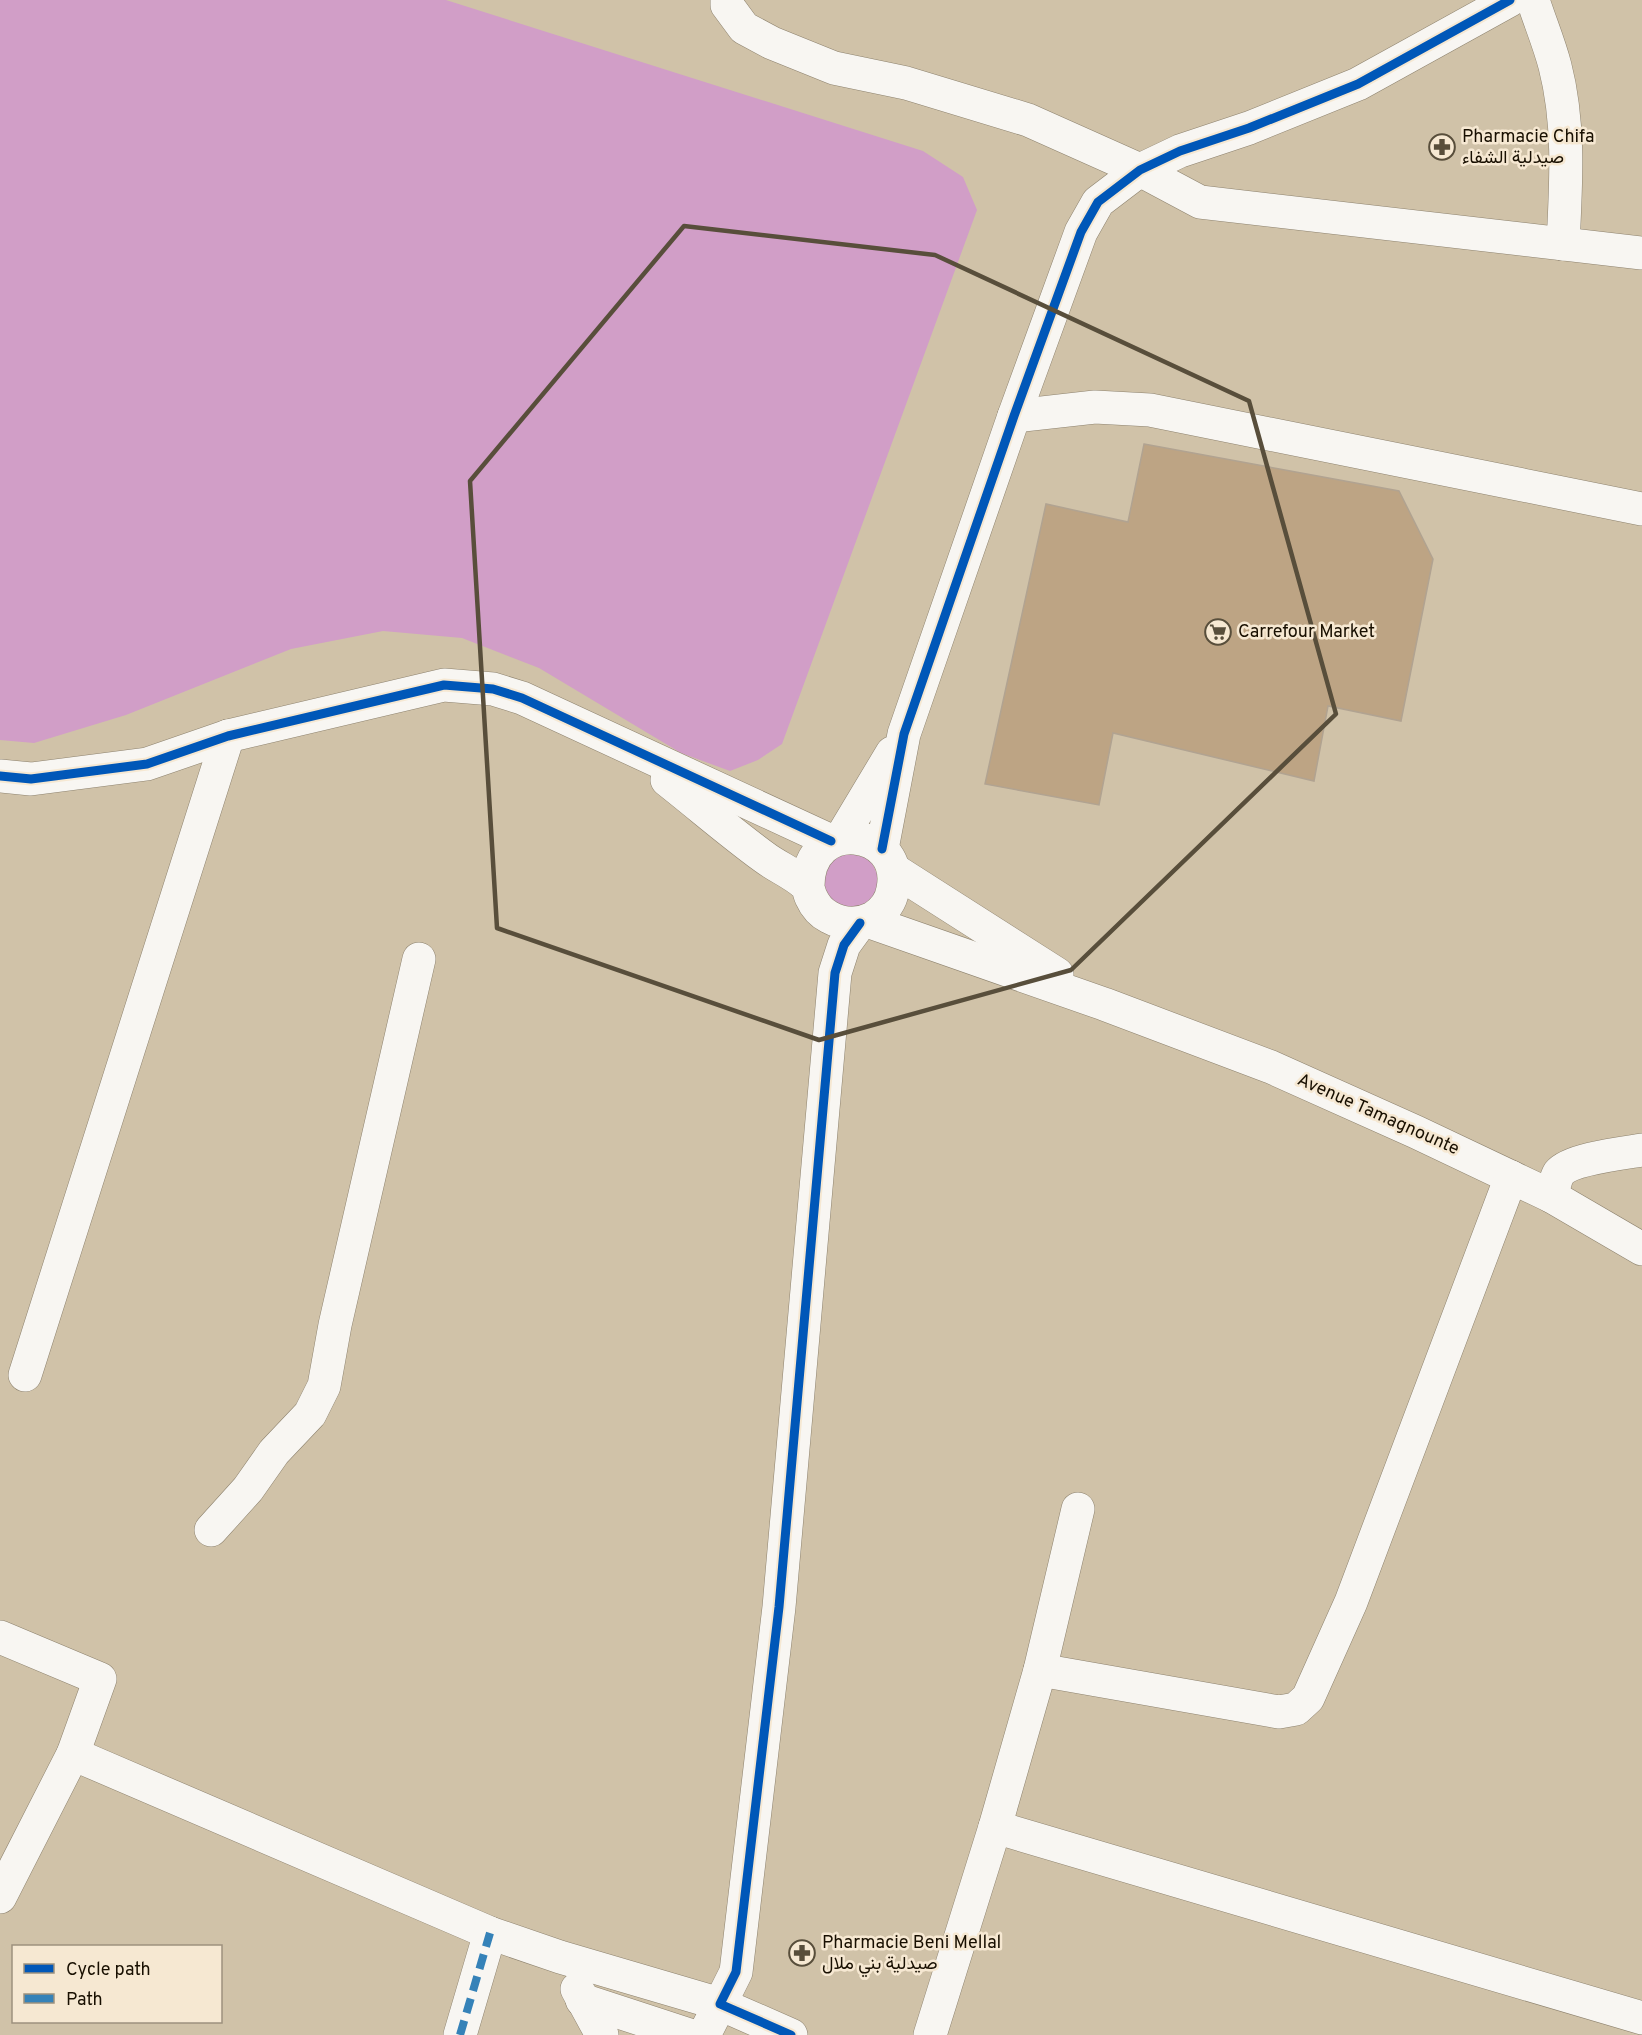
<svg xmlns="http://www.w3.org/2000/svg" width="1642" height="2035" viewBox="0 0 1642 2035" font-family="Overpass,Vazirmatn,sans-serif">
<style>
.green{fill:#d19ec7}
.building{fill:#bda484;stroke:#b1a391;stroke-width:1.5}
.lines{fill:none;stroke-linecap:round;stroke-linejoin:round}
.minor-casing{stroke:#8d826e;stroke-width:34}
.minor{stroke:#f8f6f2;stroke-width:33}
.quiet{stroke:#3582b8;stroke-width:8;stroke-dasharray:15 8;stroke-linecap:butt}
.cycleway-casing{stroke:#f6e8d2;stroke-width:13}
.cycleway{stroke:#0057b8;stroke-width:9}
.marked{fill:none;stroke:#584e3b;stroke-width:4.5;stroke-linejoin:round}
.labels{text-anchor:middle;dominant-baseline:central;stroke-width:5;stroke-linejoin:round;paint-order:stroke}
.poi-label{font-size:18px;fill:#180f01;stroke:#f6e8d2;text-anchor:start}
.street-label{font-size:18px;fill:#180f01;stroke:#f6e8d2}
</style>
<rect width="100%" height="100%" fill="#d0c2a8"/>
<g class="green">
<path d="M 0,0 L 446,0 L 923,151 L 963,177 L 977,210 L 782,744 L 758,760 L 730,771 L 681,753 L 539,668 L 462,638 L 383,631 L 291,649 L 126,715 L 34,743 L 0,740 Z"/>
<path d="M 845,852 L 870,859 L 881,882 L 869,905 L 844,909 L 824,893 L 825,867 Z"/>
</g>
<path class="building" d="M 1144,444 L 1399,491 L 1433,559 L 1401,721 L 1328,706 L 1314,781 L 1113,733 L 1099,805 L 985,784 L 1046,504 L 1128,522 Z"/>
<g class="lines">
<g class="minor-casing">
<g id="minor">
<path d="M 727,0 L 727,5 L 744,28 L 772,43 L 834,68 L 906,83 L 1028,120 L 1140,170 L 1200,202 L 1642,253"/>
<path d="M 1533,0 C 1540,22 1549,43 1555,66 C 1570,124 1566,184 1563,244"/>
<path d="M 1014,416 L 1095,407 L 1150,410 L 1642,509"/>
<path d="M 0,776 L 31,779 L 147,764 L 228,736 L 444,685 L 493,689 L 522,698 L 831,841"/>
<path d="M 667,780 C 700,806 731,833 764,857 C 777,867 795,874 806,885 C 809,888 809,893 811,897 C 815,906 821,913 829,917 C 843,925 859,925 873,918 C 884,911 891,902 893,889 C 905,828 808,815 808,886"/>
<path d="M 841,838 L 892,753"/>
<path d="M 882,849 L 904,734 L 1014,416 L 1081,232 L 1098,202 L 1140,170 L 1180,151 L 1249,128 L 1358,84 L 1510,0"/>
<path d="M 894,870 L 1057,974"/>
<path d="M 867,921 L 1104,1004 L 1271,1067 L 1416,1132 L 1551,1196 L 1642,1249"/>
<path d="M 1551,1196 C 1554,1190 1555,1179 1559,1173 C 1570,1159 1624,1153 1642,1150"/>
<path d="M 25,1375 L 228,736"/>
<path d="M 211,1530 L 248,1489 L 274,1452 L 310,1414 L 324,1386 L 335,1325 L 419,959"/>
<path d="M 0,1637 L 100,1679 L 73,1754 L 0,1897"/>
<path d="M 1040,1670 L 1279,1712 L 1296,1709 L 1308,1698 L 1351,1602 L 1511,1177"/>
<path d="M 73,1754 L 490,1933 L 560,1957 L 720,2004 L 704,2035"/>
<path d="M 995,1827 L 1642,2018"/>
<path d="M 577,1989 L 602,2035"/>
<path d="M 582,2000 L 689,2035"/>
<path d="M 460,2035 L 490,1933"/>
<path d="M 791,2035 L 720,2004 L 736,1972 L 779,1607 L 835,973 L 844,945 L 860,923"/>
<path d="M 930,2035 L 995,1827 L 1040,1670 L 1078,1509"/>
</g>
</g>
<use href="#minor" class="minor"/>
<path class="quiet" d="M 460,2035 L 490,1933"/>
<g class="cycleway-casing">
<g id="cycleway">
<path d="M 0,776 L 31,779 L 147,764 L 228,736 L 444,685 L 493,689 L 522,698 L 831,841"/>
<path d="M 882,849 L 904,734 L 1014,416 L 1081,232 L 1098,202 L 1140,170 L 1180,151 L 1249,128 L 1358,84 L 1510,0"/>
<path d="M 791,2035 L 720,2004 L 736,1972 L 779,1607 L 835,973 L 844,945 L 860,923"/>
</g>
</g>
<use href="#cycleway" class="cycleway"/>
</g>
<path class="marked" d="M 684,226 L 935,255 L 1249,401 L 1336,714 L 1071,970 L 819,1040 L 497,928 L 470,481 Z"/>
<defs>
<g id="pharmacy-ring" transform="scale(1.35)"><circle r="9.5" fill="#f6e8d2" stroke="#584e3b" stroke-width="1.5"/><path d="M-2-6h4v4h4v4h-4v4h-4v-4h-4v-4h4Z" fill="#584e3b"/></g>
<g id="supermarket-ring" transform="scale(1.35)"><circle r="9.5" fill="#f6e8d2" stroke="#584e3b" stroke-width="1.5"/><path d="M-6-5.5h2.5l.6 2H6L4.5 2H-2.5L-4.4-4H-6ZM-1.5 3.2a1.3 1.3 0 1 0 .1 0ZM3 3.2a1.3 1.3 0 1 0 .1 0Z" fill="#584e3b"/></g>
</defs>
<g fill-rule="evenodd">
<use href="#pharmacy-ring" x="1442" y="147"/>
<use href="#supermarket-ring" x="1218" y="632"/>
<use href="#pharmacy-ring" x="802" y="1953"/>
</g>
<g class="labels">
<g class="poi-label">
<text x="1462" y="137">Pharmacie Chifa<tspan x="1462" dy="21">صيدلية الشفاء</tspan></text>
<text x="1238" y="632">Carrefour Market</text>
<text x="822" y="1943">Pharmacie Beni Mellal<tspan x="822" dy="21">صيدلية بني ملال</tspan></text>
</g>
<g class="street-label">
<text transform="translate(1378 1115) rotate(24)">Avenue Tamagnounte</text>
</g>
</g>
<rect x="12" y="1945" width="210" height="78" fill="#f6e8d2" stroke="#9d917e" stroke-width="1.5"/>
<rect x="24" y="1964" width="30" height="9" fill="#0057b8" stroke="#9d917e" stroke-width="1.5"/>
<text x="66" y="1975" font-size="18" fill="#180f01">Cycle path</text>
<rect x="24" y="1994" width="30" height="9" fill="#3582b8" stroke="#9d917e" stroke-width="1.5"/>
<text x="66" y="2005" font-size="18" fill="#180f01">Path</text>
</svg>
